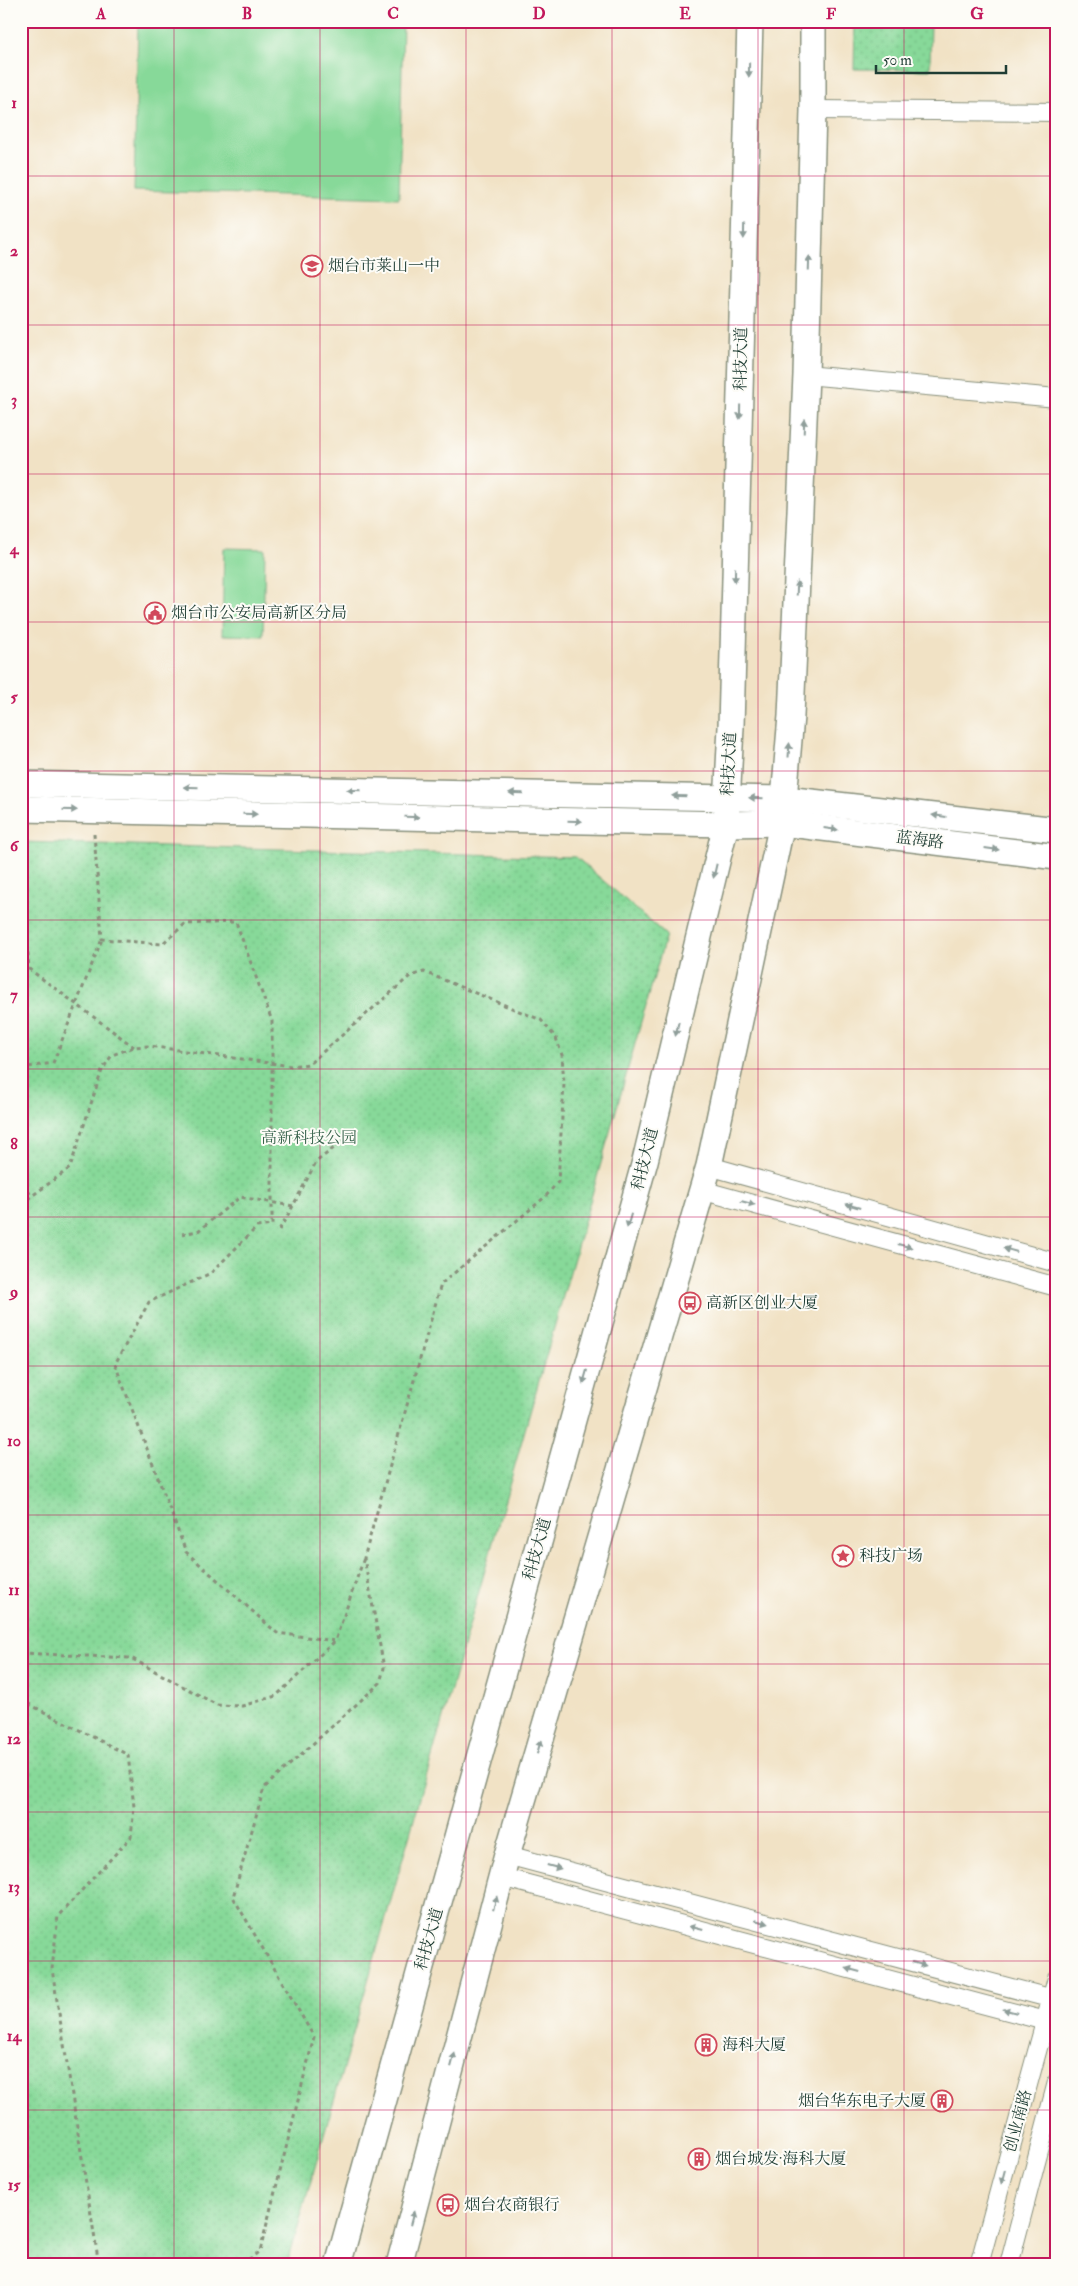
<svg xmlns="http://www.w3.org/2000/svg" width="1078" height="2286" viewBox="0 0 1078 2286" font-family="'IM FELL Double Pica','Noto Serif SC',serif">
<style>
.green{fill:url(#green-dots);stroke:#538b66}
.pitch{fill:#87d999;stroke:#538b66}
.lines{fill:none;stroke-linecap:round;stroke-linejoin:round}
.street-casing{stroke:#88907c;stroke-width:20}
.secondary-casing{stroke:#88907c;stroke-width:28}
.path{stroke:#88907c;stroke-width:3;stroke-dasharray:4 4;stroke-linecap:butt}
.street{stroke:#fff;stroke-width:18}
.secondary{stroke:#fff;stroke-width:25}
.oneway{fill:#8f9e9a}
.grid{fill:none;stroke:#c2185b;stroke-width:1;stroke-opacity:0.55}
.labels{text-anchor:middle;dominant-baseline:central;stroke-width:4;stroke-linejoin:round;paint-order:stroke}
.poi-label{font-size:16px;fill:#1f3d34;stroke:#fdfcf7;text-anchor:start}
.street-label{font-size:16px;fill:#1f3d34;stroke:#fdfcf7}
.park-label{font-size:16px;fill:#39644d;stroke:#fdfcf7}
.neatline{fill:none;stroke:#c2185b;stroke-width:2}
.grid-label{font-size:16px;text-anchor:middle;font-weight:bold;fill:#c2185b}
</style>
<defs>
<pattern id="green-dots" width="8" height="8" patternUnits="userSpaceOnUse" patternTransform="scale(1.25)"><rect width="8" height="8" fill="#87d999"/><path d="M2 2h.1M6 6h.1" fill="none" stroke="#74bb84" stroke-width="1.8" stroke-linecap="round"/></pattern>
</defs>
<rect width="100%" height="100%" fill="#fdfcf7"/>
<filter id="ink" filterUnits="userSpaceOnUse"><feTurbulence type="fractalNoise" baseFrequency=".02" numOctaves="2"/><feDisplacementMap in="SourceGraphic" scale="10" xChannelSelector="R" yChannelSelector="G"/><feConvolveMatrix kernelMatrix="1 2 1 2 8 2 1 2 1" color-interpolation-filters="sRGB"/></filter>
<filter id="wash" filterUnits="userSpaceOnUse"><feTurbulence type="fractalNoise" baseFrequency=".0096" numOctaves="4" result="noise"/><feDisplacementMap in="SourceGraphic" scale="20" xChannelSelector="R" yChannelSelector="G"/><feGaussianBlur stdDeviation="1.12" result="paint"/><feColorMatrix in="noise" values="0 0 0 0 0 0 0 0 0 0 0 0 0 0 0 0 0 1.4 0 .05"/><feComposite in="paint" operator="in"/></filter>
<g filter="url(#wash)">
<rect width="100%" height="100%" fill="#f1e2c5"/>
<g class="green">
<path d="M 855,21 L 931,21 L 930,70 L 854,69 Z"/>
<path d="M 21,842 L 576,857 L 666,935 L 287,2265 L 21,2265 Z"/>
</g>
<g class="pitch">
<path d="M 138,21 L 403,21 L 399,198 L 134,191 Z"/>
<path d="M 224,548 L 265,549 L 263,636 L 222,635 Z"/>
</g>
</g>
<g filter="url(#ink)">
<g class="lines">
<g class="street-casing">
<g id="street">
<path d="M 813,110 L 1057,112"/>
<path d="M 806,375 L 1057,398"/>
<path d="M 709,1166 L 1057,1263"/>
<path d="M 701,1190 L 1057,1287"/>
<path d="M 507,1855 L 1057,2000"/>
<path d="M 501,1877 L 1057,2024"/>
<path d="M 979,2265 L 1057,1978"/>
<path d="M 1009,2265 L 1057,2082"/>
</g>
</g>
<g class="secondary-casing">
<g id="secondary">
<path d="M 21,784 L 785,799 L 1057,830"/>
<path d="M 21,809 L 726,824 L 782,823 L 1057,857"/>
<path d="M 338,2265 L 645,1161 L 726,824 L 731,727 L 750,21"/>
<path d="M 399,2265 L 507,1855 L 709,1166 L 782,823 L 791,716 L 806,375 L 813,110 L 813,21"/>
</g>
</g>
<g class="path">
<path d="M 94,834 L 102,939 L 162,944 L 185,924 L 236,922 L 272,1021 L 272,1225 L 257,1227 L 211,1273 L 149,1302 L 115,1364 L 186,1552 L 277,1633 L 335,1641"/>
<path d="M 21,906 L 25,910 L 29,969 L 134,1047"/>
<path d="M 21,973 L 29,969"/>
<path d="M 21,1068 L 53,1063 L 102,939"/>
<path d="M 21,1176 L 31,1196"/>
<path d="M 21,1204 L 70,1168 L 102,1070 L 112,1055 L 134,1047 L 149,1046 L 291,1066 L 309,1064 L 410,976 L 424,972 L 541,1020 L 556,1038 L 562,1055 L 564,1084 L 558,1182 L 545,1197 L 441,1284 L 436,1302 L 364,1558 L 384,1668 L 380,1683 L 264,1788 L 233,1897 L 314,2037 L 260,2251 L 241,2265"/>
<path d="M 279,1230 L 293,1206"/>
<path d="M 182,1234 L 198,1231 L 240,1197 L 293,1206 L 316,1162 L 357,1130"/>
<path d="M 21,1653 L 131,1658 L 217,1705 L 242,1706 L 276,1696 L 335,1641 L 364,1558"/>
<path d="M 21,1700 L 128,1755 L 134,1807 L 131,1837 L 58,1916 L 52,1969 L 99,2265"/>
</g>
<use href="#street" class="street"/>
<use href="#secondary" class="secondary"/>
</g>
<defs><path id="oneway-solid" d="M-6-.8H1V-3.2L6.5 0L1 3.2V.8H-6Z" transform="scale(1.25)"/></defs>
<g class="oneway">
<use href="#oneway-solid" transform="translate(749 70) rotate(91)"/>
<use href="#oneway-solid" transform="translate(744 232) rotate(91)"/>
<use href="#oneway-solid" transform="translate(809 263) rotate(-88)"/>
<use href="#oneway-solid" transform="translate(740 412) rotate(91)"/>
<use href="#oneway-solid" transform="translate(804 426) rotate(-88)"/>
<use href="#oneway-solid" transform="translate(735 575) rotate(91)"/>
<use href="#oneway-solid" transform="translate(797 588) rotate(-88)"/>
<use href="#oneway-solid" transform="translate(789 750) rotate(-86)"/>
<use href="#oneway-solid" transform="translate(191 787) rotate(-179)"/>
<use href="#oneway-solid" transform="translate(354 790) rotate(-179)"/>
<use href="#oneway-solid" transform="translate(516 793) rotate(-179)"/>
<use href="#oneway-solid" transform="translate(679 796) rotate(-179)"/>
<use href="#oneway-solid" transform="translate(756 798) rotate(-178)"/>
<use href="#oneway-solid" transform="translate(70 810) rotate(1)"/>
<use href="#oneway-solid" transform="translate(250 814) rotate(1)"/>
<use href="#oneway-solid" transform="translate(939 816) rotate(-173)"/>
<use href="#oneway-solid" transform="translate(412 817) rotate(1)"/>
<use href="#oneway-solid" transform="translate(575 821) rotate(1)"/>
<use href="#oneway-solid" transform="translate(831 829) rotate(7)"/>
<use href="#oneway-solid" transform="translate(992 849) rotate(7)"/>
<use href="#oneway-solid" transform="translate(715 871) rotate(103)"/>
<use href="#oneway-solid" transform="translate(677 1029) rotate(103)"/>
<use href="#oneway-solid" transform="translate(748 1203) rotate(15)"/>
<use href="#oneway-solid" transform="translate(853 1206) rotate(-164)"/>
<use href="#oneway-solid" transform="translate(629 1221) rotate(106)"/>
<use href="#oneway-solid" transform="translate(905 1246) rotate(15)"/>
<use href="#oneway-solid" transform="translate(1010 1250) rotate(-164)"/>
<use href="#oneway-solid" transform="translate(585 1377) rotate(106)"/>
<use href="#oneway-solid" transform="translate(539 1747) rotate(-74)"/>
<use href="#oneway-solid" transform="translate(554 1867) rotate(15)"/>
<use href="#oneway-solid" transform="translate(495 1903) rotate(-75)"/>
<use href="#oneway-solid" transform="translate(762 1922) rotate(15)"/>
<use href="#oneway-solid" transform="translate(696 1928) rotate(-165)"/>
<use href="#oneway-solid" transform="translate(919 1964) rotate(15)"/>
<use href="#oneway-solid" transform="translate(853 1970) rotate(-165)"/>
<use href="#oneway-solid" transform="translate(1010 2011) rotate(-165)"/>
<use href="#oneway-solid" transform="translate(453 2060) rotate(-75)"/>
<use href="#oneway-solid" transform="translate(1003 2177) rotate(105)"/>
<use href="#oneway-solid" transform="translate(412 2218) rotate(-75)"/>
</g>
</g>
<path class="grid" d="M 174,21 L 174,2265M 320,21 L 320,2265M 466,21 L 466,2265M 612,21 L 612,2265M 758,21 L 758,2265M 904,21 L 904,2265M 21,176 L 1057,176M 21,325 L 1057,325M 21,474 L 1057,474M 21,622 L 1057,622M 21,771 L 1057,771M 21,920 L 1057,920M 21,1069 L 1057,1069M 21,1217 L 1057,1217M 21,1366 L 1057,1366M 21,1515 L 1057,1515M 21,1664 L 1057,1664M 21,1812 L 1057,1812M 21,1961 L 1057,1961M 21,2110 L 1057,2110"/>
<defs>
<g id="school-ring" transform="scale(1.125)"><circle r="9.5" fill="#fdfcf7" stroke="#d1495b" stroke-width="1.5"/><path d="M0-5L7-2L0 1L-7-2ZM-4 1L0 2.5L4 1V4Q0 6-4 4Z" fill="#d1495b"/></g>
<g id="civic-ring" transform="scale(1.125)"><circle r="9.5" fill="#fdfcf7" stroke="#d1495b" stroke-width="1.5"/><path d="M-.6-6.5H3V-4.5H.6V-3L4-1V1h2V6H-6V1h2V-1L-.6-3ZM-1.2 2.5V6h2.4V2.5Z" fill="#d1495b"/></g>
<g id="bus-ring" transform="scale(1.125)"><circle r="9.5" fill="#fdfcf7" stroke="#d1495b" stroke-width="1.5"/><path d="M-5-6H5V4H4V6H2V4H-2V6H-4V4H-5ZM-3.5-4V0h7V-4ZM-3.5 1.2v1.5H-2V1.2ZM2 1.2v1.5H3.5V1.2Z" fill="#d1495b"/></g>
<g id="sight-ring" transform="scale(1.125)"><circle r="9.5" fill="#fdfcf7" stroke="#d1495b" stroke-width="1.5"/><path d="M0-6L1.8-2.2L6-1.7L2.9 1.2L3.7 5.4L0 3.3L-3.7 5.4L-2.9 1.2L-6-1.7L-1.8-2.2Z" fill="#d1495b"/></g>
<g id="building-ring" transform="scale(1.125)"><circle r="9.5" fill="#fdfcf7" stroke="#d1495b" stroke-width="1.5"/><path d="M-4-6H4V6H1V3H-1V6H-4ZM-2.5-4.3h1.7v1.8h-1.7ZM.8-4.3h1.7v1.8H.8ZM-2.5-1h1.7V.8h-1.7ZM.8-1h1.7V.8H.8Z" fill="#d1495b"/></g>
</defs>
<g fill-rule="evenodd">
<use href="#school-ring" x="312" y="266"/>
<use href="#civic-ring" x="155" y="613"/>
<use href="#bus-ring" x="690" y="1303"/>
<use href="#sight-ring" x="843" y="1556"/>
<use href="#building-ring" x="706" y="2045"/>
<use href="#building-ring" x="942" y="2101"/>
<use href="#building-ring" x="699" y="2159"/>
<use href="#bus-ring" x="448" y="2205"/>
</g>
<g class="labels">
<g class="poi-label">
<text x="328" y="266">烟台市莱山一中</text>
<text x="171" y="613">烟台市公安局高新区分局</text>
<text x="706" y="1303">高新区创业大厦</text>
<text x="859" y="1556">科技广场</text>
<text x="722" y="2045">海科大厦</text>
<text x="926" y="2101" text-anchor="end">烟台华东电子大厦</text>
<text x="715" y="2159">烟台城发·海科大厦</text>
<text x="464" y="2205">烟台农商银行</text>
</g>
<g class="street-label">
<text transform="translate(741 359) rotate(-89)">科技大道</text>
<text transform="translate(729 764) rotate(-87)">科技大道</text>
<text transform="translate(920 840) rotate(7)">蓝海路</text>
<text transform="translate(645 1159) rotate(-76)">科技大道</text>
<text transform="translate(537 1549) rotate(-74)">科技大道</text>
<text transform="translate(429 1939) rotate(-74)">科技大道</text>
<text transform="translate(1018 2121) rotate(-75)">创业南路</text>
</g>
<g class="park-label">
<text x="309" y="1138">高新科技公园</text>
</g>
</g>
<rect width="1078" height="2286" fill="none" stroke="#fdfcf7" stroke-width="55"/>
<path d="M876 65v8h130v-8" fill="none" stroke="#1f3d34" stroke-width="2.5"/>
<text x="883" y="65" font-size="15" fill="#1f3d34" stroke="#fdfcf7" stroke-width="4" paint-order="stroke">50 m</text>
<rect x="28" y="28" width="1022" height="2230" class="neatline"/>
<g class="grid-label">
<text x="101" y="19">A</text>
<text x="247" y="19">B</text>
<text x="393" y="19">C</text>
<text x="539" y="19">D</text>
<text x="685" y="19">E</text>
<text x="831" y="19">F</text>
<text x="977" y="19">G</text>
<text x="14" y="108">1</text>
<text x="14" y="256">2</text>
<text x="14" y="405">3</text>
<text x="14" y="554">4</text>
<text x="14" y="702">5</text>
<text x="14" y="851">6</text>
<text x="14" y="1000">7</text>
<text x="14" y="1149">8</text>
<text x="14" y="1297">9</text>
<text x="14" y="1446">10</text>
<text x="14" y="1595">11</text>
<text x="14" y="1744">12</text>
<text x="14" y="1892">13</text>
<text x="14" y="2041">14</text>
<text x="14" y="2190">15</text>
</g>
</svg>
